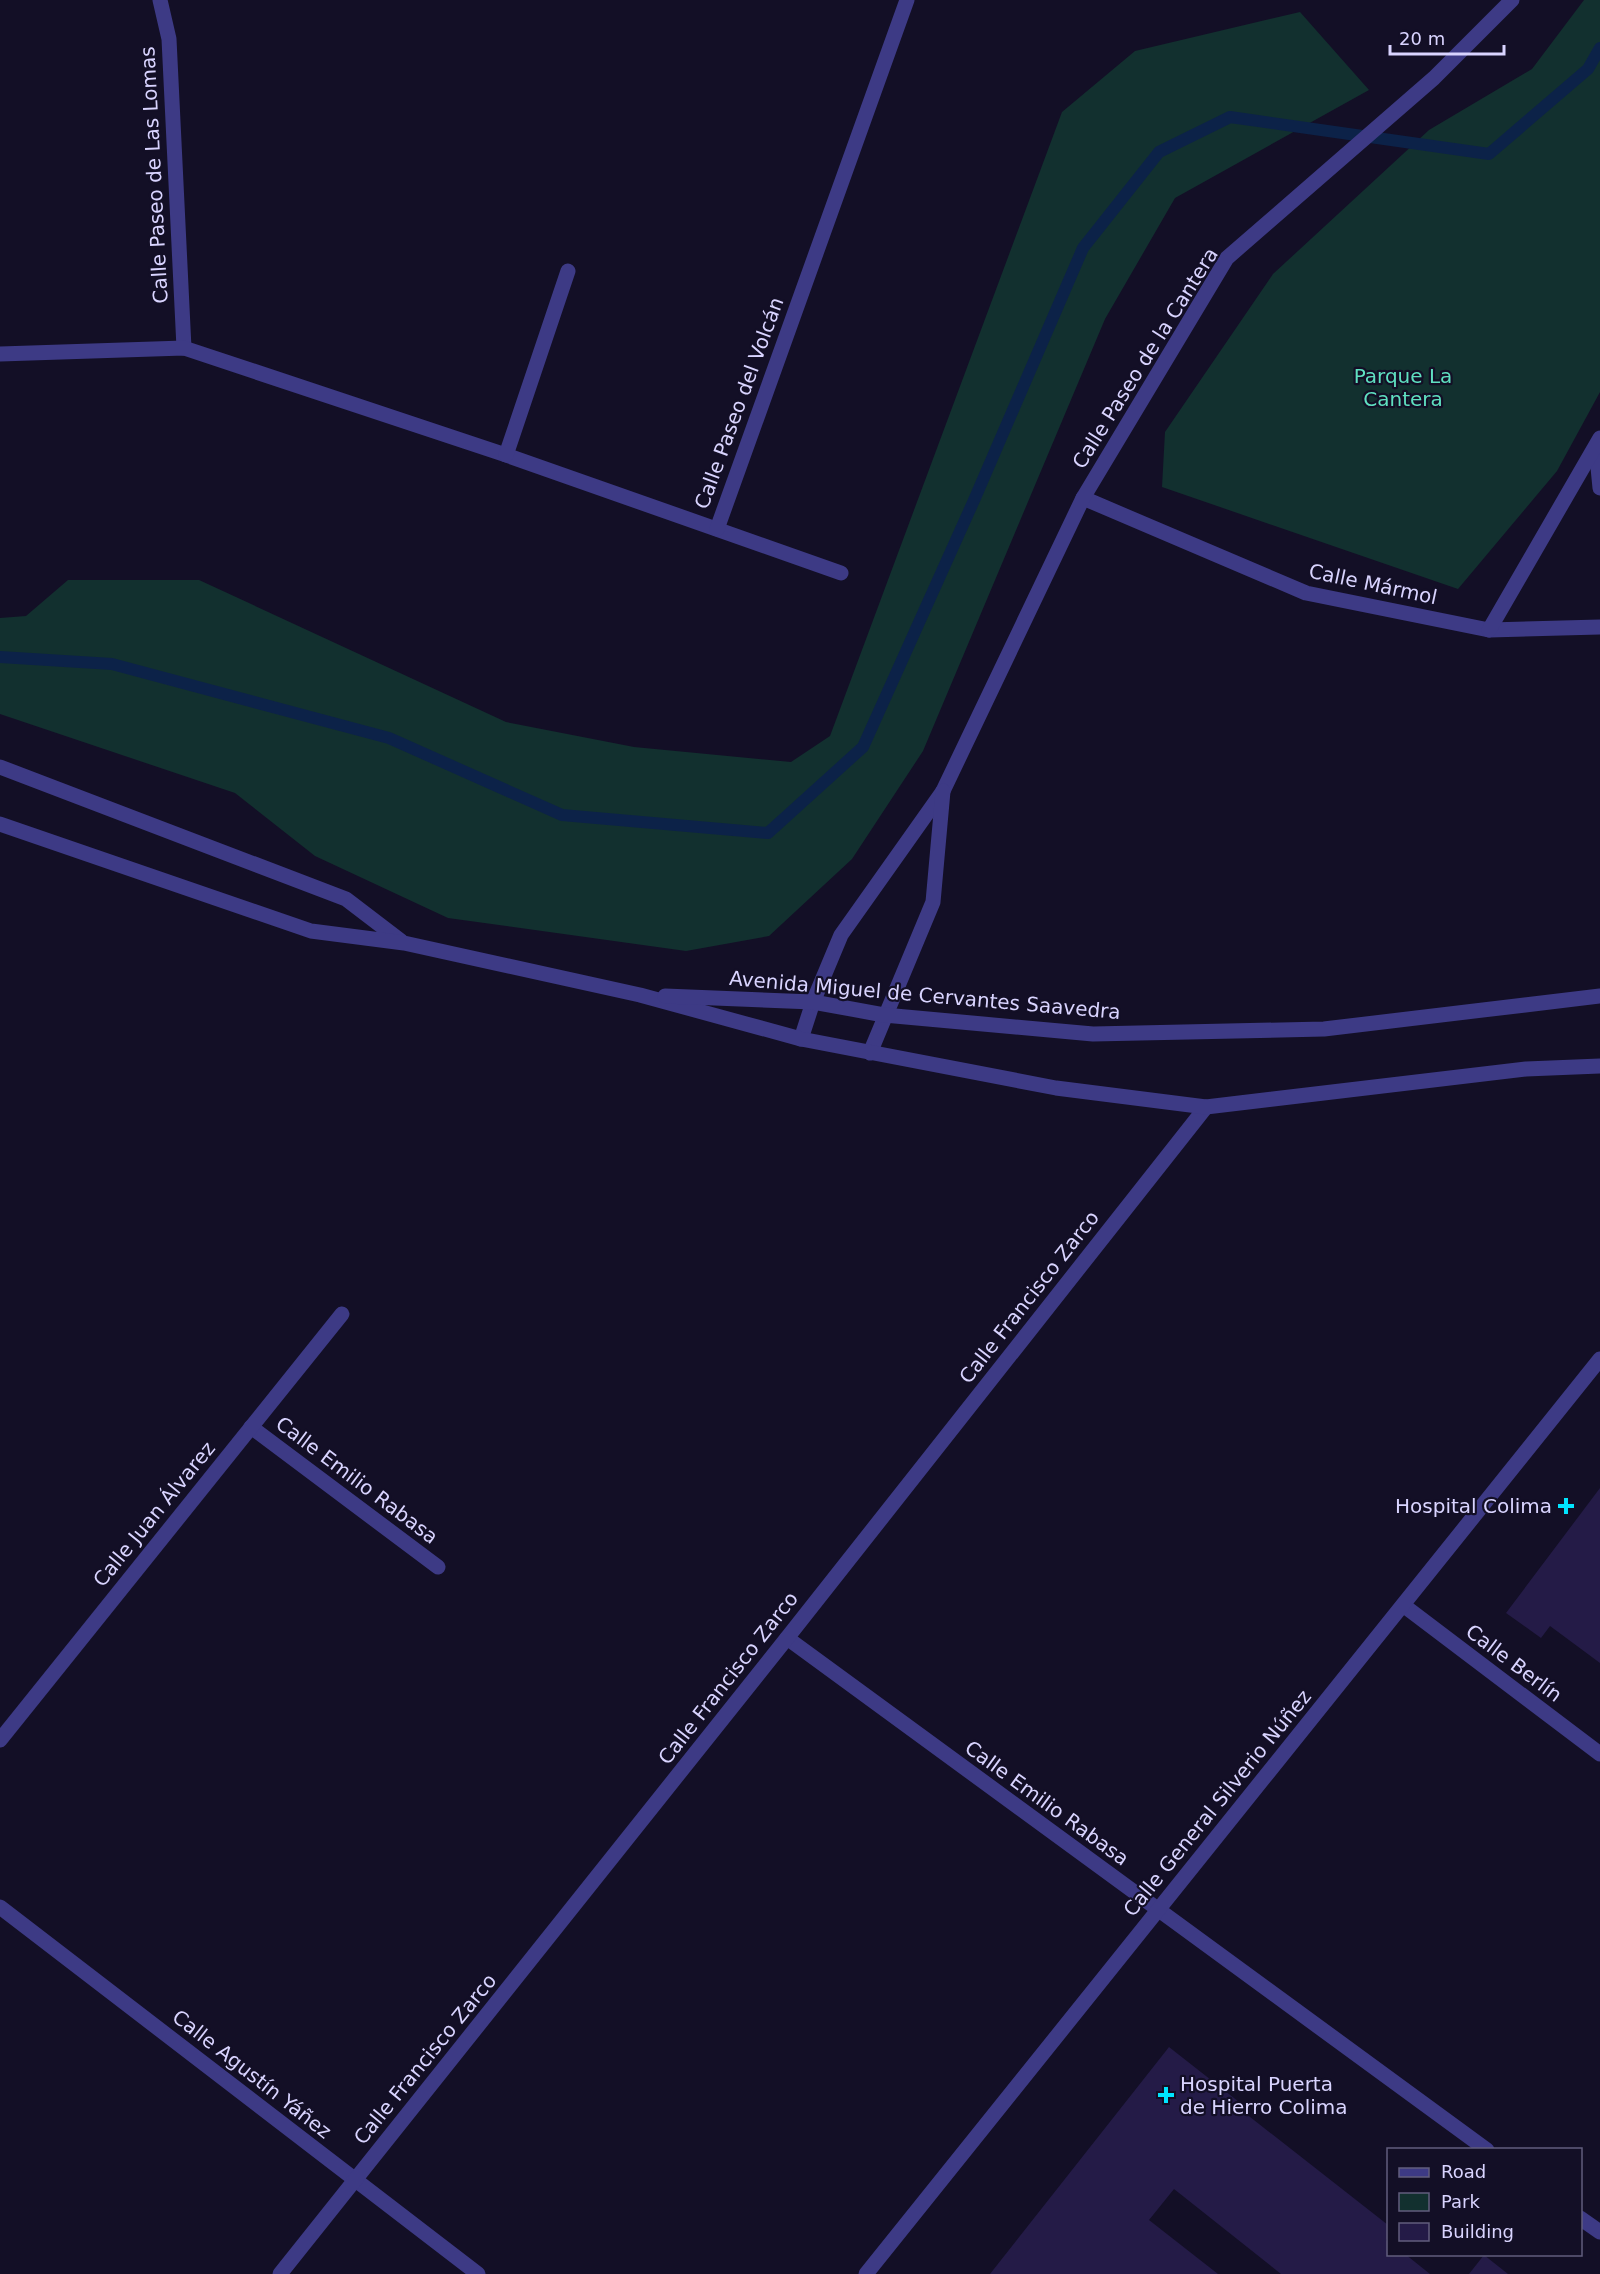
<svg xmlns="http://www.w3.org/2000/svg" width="1600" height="2274" viewBox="0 0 1600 2274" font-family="'DejaVu Sans',sans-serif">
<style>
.green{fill:#12302f}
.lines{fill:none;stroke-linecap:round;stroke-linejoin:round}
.stream{stroke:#0c2248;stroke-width:12}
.building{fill:#241b47}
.minor{stroke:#3d3a85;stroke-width:15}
.tertiary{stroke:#3d3a85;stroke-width:15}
.poi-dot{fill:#00e5ff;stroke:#130f26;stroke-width:2}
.labels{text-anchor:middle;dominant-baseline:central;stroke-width:4.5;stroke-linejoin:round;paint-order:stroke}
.street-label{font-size:20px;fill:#d9d4ff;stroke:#130f26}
.park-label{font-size:20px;fill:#5fe0c0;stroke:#130f26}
.poi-label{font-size:20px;fill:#d9d4ff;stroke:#130f26;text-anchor:end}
</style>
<rect width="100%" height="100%" fill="#130f26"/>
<g class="green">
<path d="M 1584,0 L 1600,0 L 1600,392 L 1557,471 L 1458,589 L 1162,487 L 1165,432 L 1273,274 L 1429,130 L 1532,69 Z"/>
<path d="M 1300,12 L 1369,90 L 1175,198 L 1105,319 L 923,751 L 852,859 L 769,936 L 686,951 L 448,918 L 315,856 L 235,793 L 0,714 L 0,618 L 26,616 L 68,580 L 199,580 L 506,722 L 634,747 L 791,762 L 830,736 L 1062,112 L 1135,51 Z"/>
</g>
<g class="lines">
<path class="stream" d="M 0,657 L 112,664 L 389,738 L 562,815 L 768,833 L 863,747 L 975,498 L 1083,248 L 1159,152 L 1230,117 L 1489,154 L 1588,69 L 1600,48"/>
</g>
<g class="building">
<path d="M 1600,1488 L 1600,1663 L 1550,1626 L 1541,1638 L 1506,1613 Z"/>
<path d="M 1169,2047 L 1248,2109 L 1245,2113 L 1388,2225 L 1388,2237 L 1386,2240 L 1388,2242 L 1388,2254 L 1405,2254 L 1430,2274 L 1281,2274 L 1174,2189 L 1149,2220 L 1218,2274 L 990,2274 Z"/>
<path d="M 1484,2255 L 1508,2274 L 1469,2274 Z"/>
</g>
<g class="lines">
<g class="minor">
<path d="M 160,0 L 169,39 L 184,348"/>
<path d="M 0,354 L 184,348 L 506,455 L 841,573"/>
<path d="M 1596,447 L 1600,488"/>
<path d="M 506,455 L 568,271"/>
<path d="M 1083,498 L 1306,593 L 1489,630 L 1600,627"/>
<path d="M 717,529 L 907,0"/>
<path d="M 1489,630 L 1600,438"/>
<path d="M 801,1039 L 813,1002 L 841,935 L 943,791 L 1083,498 L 1227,258 L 1434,78 L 1512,0"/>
<path d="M 870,1053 L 933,902 L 943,791"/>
<path d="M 251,1427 L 438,1567"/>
<path d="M 1403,1605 L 1600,1754"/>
<path d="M 787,1638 L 1487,2150"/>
<path d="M 0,1740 L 342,1314"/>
<path d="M 0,1907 L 478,2274"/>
<path d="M 1580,2218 L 1600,2232"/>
<path d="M 280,2274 L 787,1638 L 1206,1107"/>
<path d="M 866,2274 L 1600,1359"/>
</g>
<g class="tertiary">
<path d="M 0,767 L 346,899 L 401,941"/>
<path d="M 0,824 L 311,931 L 404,943 L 640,995 L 801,1039 L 1056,1088 L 1206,1107 L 1526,1069 L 1600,1066"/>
<path d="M 665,996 L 813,1002 L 884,1015 L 1093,1034 L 1324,1029 L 1600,996"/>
</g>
</g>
<g class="poi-dot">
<path d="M1563 1497h6v6h6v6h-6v6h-6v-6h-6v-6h6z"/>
<path d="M1163 2086h6v6h6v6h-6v6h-6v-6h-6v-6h6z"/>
</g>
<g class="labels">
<g class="street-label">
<text transform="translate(154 175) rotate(-93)">Calle Paseo de Las Lomas</text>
<text transform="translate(1145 358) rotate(-58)">Calle Paseo de la Cantera</text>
<text transform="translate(739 403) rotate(-70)">Calle Paseo del Volcán</text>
<text transform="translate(1373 584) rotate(12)">Calle Mármol</text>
<text transform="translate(925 995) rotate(5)">Avenida Miguel de Cervantes Saavedra</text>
<text transform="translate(1029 1297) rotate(-52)">Calle Francisco Zarco</text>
<text transform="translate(357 1480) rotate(37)">Calle Emilio Rabasa</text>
<text transform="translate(154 1514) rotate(-51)">Calle Juan Álvarez</text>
<text transform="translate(1514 1663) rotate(37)">Calle Berlín</text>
<text transform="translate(728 1678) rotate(-52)">Calle Francisco Zarco</text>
<text transform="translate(1047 1803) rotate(36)">Calle Emilio Rabasa</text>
<text transform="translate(1217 1803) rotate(-51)">Calle General Silverio Núñez</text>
<text transform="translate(425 2059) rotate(-51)">Calle Francisco Zarco</text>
<text transform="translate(252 2074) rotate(38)">Calle Agustín Yáñez</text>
</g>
<g class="park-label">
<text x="1403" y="376">Parque La<tspan x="1403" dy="23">Cantera</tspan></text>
</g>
<g class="poi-label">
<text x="1552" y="1506">Hospital Colima</text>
<text x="1180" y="2084" text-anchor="start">Hospital Puerta<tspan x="1180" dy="23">de Hierro Colima</tspan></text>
</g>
</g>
<rect x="1387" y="2148" width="195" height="108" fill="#130f26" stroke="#625e7d" stroke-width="1.5"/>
<rect x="1399" y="2168" width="30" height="9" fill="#3d3a85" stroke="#625e7d" stroke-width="1.5"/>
<text x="1441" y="2178" font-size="18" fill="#d9d4ff">Road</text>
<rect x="1399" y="2193" width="30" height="18" fill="#12302f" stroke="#625e7d" stroke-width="1.5"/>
<text x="1441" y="2208" font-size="18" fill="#d9d4ff">Park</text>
<rect x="1399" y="2223" width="30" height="18" fill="#241b47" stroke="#625e7d" stroke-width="1.5"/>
<text x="1441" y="2238" font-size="18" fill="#d9d4ff">Building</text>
<path d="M1390 45v9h114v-9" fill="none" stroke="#d9d4ff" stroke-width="3"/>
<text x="1399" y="45" font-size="18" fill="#d9d4ff" stroke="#130f26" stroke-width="4.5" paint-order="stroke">20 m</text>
</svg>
